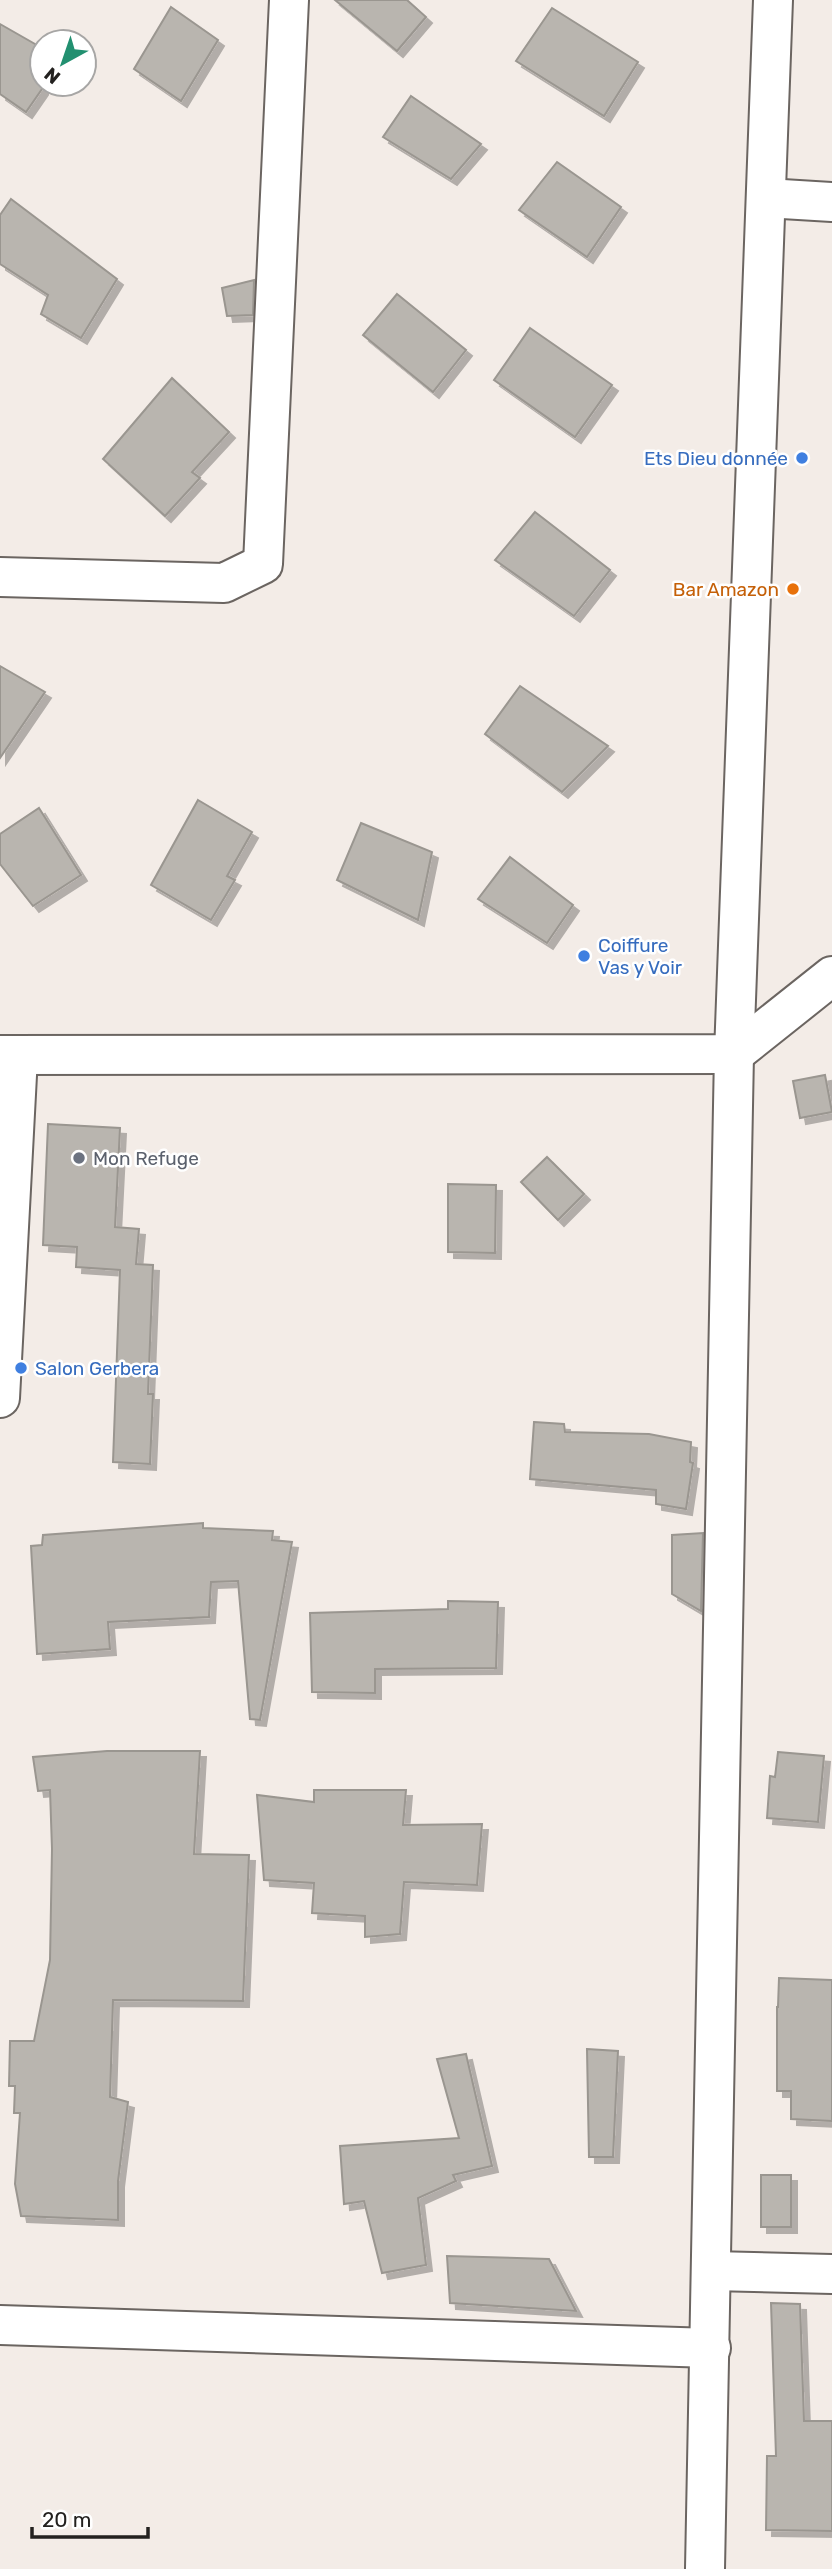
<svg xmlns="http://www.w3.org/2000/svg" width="832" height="2569" viewBox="0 0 832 2569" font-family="Rubik,sans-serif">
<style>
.building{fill:#b9b5af;stroke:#9a9690;stroke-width:2;filter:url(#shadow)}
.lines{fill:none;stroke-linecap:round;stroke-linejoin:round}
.minor-casing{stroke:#6b6561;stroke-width:42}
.minor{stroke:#fff;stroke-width:38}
.shop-dot{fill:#3f7fe0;stroke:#fff;stroke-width:2.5}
.food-dot{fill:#e8710a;stroke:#fff;stroke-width:2.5}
.worship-dot{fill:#6b7280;stroke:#fff;stroke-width:2.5}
.labels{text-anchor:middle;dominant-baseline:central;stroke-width:5;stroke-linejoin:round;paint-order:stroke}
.shop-label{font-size:19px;fill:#366cbe;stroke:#fff;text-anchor:start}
.food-label{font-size:19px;fill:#c56008;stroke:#fff;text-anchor:end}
.worship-label{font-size:19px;fill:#5b616d;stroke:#fff;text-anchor:start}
</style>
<defs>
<filter id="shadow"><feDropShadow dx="6" dy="6" stdDeviation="0" flood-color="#0004"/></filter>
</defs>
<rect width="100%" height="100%" fill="#f3ece7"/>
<g class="building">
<path d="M 335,0 L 407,0 L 426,17 L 397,51 Z"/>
<path d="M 171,7 L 218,40 L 181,101 L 134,69 Z"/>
<path d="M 552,8 L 638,62 L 604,116 L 516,61 Z"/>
<path d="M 0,24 L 42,48 L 42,89 L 26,112 L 0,94 Z"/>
<path d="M 411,96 L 481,144 L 451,179 L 383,137 Z"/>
<path d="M 557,162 L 621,207 L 587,257 L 519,210 Z"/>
<path d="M 11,199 L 117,279 L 81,338 L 41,314 L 48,295 L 0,264 L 0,215 Z"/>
<path d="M 254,280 L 253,315 L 227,316 L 222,288 Z"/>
<path d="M 397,294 L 466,350 L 433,392 L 363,335 Z"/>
<path d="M 530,328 L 612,385 L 575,437 L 494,380 Z"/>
<path d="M 172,378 L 229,432 L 192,472 L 200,478 L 165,516 L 103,459 Z"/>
<path d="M 535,512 L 610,570 L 574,616 L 495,560 Z"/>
<path d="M 0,666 L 45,692 L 0,758 Z"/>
<path d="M 520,686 L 608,746 L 562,792 L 485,734 Z"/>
<path d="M 198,800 L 252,832 L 227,876 L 235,880 L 211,920 L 151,885 Z"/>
<path d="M 39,808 L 81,875 L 33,906 L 0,864 L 0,834 Z"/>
<path d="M 361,823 L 432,852 L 418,920 L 337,880 Z"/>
<path d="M 510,857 L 573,905 L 547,943 L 478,899 Z"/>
<path d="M 825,1075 L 832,1112 L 800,1118 L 793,1081 Z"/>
<path d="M 48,1124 L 120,1128 L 115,1227 L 139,1229 L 136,1264 L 153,1265 L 148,1394 L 153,1394 L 150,1464 L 113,1462 L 120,1270 L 76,1267 L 77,1247 L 43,1245 Z"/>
<path d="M 547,1157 L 584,1194 L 558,1220 L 521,1182 Z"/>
<path d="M 448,1184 L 496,1185 L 495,1253 L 448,1252 Z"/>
<path d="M 534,1422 L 564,1424 L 565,1432 L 649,1434 L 691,1442 L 690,1462 L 693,1463 L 686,1509 L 656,1504 L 656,1490 L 530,1479 Z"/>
<path d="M 203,1523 L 203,1528 L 273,1531 L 272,1540 L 292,1542 L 260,1720 L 250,1719 L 238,1581 L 211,1582 L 209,1617 L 108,1622 L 110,1649 L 37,1654 L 31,1546 L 42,1545 L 43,1535 Z"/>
<path d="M 703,1533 L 701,1611 L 672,1594 L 672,1535 Z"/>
<path d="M 448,1601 L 498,1602 L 496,1668 L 375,1669 L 375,1693 L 312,1692 L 310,1613 L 448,1609 Z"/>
<path d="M 107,1751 L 200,1751 L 194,1854 L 249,1855 L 243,2001 L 113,2000 L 110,2097 L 128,2102 L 118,2181 L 118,2220 L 21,2216 L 15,2184 L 20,2113 L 14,2113 L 15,2086 L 9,2086 L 10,2041 L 34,2041 L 50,1960 L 52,1849 L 50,1790 L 38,1791 L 33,1757 Z"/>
<path d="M 778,1752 L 824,1756 L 818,1822 L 767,1818 L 770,1776 L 775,1777 Z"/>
<path d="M 314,1790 L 406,1790 L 403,1825 L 482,1824 L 477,1885 L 404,1882 L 400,1934 L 365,1937 L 365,1916 L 312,1913 L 314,1883 L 264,1880 L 257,1795 L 314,1802 Z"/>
<path d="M 779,1978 L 832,1980 L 832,2121 L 791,2119 L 791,2091 L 777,2091 L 777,2007 L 778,2007 Z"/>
<path d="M 587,2049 L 618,2051 L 613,2157 L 589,2157 Z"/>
<path d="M 466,2054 L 492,2166 L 453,2175 L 456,2181 L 418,2198 L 426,2265 L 382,2273 L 364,2201 L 344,2204 L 340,2146 L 459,2138 L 437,2059 Z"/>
<rect x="761" y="2175" width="30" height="52"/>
<path d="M 447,2256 L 549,2259 L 576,2311 L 450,2303 Z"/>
<path d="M 771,2303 L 800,2304 L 804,2421 L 832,2421 L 832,2531 L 766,2530 L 767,2456 L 776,2456 Z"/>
</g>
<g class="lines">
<g class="minor-casing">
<g id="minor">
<path d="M 766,198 L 832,202"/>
<path d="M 0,577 L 224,583 L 263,564 L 289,0"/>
<path d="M 0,1055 L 734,1054 L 832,976"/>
<path d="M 0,1398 L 18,1056"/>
<path d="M 712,2271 L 832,2274"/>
<path d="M 0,2325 L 711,2348"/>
<path d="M 705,2569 L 734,1054 L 773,0"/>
</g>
</g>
<use href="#minor" class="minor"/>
</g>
<g class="shop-dot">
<circle cx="802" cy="458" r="7"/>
<circle cx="584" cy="956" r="7"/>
<circle cx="21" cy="1368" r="7"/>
</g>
<circle class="food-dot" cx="793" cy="589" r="7"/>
<circle class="worship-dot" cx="79" cy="1158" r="7"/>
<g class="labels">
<g class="shop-label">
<text x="788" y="458" text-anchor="end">Ets Dieu donnée</text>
<text x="598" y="945">Coiffure<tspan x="598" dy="22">Vas y Voir</tspan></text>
<text x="35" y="1368">Salon Gerbera</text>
</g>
<g class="food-label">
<text x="779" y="589">Bar Amazon</text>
</g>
<g class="worship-label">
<text x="93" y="1158">Mon Refuge</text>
</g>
</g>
<g transform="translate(63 63) rotate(220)"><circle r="33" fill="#ffffff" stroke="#a7a6a5" stroke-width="2"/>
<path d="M0-5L12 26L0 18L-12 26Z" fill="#229070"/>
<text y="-10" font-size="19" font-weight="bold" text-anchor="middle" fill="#23211f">N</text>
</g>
<path d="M32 2527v10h116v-10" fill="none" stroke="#23211f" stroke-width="3.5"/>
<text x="42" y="2527" font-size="21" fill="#23211f" stroke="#ffffff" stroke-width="5" paint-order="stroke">20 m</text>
</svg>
